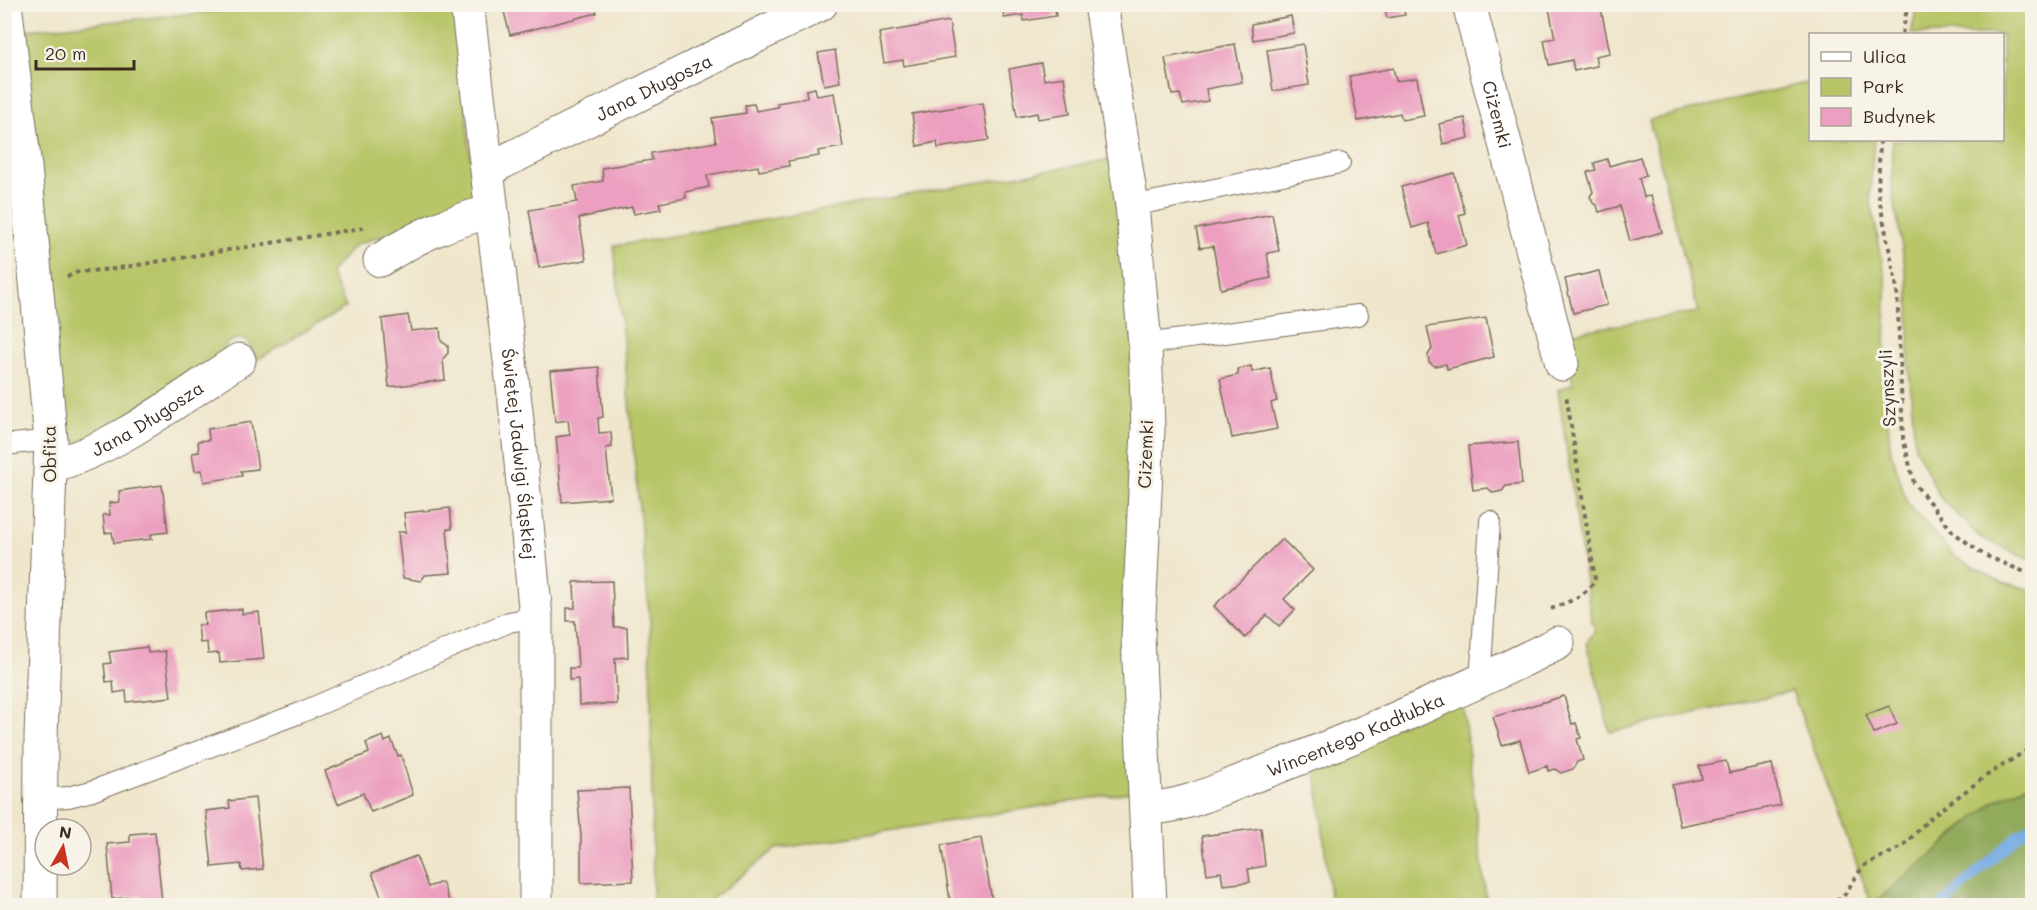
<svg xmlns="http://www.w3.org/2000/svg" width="2037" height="910" viewBox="0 0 2037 910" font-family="Mali,sans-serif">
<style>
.green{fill:#b8c567;stroke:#7a7842;stroke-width:1.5}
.forest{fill:#92aa5c;stroke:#666a3d;stroke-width:1.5}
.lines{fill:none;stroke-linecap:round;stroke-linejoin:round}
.stream{stroke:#77ace4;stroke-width:10}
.building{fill:#ec9fc0}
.lane-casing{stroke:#7a6c5b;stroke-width:22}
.street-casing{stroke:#7a6c5b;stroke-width:35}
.path{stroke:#7a6c5b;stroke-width:4;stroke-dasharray:4.5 4.5;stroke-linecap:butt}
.lane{stroke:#fff;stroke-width:20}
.street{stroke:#fff;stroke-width:33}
.labels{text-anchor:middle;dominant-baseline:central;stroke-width:6;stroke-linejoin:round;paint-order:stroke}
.street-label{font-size:18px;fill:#3b2a1e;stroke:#f7f3e8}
</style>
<rect width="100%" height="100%" fill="#f7f3e8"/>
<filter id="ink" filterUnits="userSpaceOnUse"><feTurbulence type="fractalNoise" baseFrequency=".0167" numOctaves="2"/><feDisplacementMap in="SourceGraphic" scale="12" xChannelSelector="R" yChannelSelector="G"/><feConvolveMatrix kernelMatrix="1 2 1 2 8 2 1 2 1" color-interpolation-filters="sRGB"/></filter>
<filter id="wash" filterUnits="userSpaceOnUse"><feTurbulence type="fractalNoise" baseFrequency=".008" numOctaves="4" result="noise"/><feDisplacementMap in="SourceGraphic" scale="24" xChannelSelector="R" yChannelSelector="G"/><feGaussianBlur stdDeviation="1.35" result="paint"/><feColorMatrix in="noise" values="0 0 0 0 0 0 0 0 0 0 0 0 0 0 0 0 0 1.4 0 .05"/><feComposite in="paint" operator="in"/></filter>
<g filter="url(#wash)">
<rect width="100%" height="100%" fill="#efe6cc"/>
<g class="green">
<path d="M 279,5 L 457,5 L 474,198 L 462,209 L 355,245 L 330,273 L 346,307 L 257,360 L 247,341 L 238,338 L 226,344 L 220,363 L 101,440 L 71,442 L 62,434 L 17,31 Z"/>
<path d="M 1917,5 L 2032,5 L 2032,561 L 1980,537 L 1940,497 L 1915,447 L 1909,366 L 1909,292 L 1892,186 L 1892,140 L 2002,140 L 2002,34 L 1911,34 Z"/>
<path d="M 1810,82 L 1810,140 L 1874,140 L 1870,196 L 1886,281 L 1885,382 L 1890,446 L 1907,503 L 1955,557 L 2000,581 L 2032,590 L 2032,783 L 1995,801 L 1872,905 L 1792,691 L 1610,732 L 1587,643 L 1595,630 L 1591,618 L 1558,390 L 1573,384 L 1562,334 L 1698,312 L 1649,120 Z"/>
<path d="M 1113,159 L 1134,344 L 1135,791 L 776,849 L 704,905 L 653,905 L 650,622 L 614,246 Z"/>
<path d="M 1462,700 L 1487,905 L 1331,905 L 1315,759 Z"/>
</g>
<path class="forest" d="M 2032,783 L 2032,905 L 1872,905 L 1995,801 Z"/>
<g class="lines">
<path class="stream" d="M 1941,906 L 2018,835 L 2032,827"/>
</g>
<g id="blocks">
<g class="building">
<path d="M 502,4 L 599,4 L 599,5 L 595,6 L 597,13 L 510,35 Z"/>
<path d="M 1002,4 L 1054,4 L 1056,16 L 1024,21 L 1023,15 L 1004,18 Z"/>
<path d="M 1384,4 L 1402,4 L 1405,15 L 1387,18 Z"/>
<path d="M 1548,4 L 1600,4 L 1610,53 L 1595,56 L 1597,66 L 1574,71 L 1572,60 L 1549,65 L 1544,40 L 1555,38 Z"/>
<path d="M 1291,16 L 1294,33 L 1253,40 L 1251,24 Z"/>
<path d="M 949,21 L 955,57 L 904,66 L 903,60 L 884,63 L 879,33 Z"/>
<path d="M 1235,44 L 1242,82 L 1206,89 L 1208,101 L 1183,105 L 1180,94 L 1172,95 L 1165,58 Z"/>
<path d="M 1303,44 L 1309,85 L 1273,91 L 1267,50 Z"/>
<path d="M 835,50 L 840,82 L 824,85 L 818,53 Z"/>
<path d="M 1041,63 L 1044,80 L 1064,77 L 1070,114 L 1038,119 L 1037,113 L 1017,117 L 1009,69 Z"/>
<path d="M 1393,68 L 1396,81 L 1417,78 L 1424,116 L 1402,120 L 1400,113 L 1358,121 L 1349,76 Z"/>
<path d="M 815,88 L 817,96 L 834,93 L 843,147 L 818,151 L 819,156 L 788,161 L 789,166 L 759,171 L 758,166 L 707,175 L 709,187 L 685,192 L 686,198 L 659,203 L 661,209 L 634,214 L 632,207 L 579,218 L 586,260 L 539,268 L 529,210 L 577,202 L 574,186 L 603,181 L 602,168 L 652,160 L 651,153 L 716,142 L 712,118 L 746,113 L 745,105 L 754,104 L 756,111 L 778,107 L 777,103 L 807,98 L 806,90 Z"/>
<path d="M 983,103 L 989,140 L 938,148 L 937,142 L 917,146 L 912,114 Z"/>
<path d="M 1465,118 L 1469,138 L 1443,144 L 1439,124 Z"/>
<path d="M 1640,157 L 1646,175 L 1639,178 L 1644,197 L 1651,196 L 1662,232 L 1630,241 L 1620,206 L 1599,212 L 1597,205 L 1593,203 L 1590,196 L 1593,192 L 1587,172 L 1596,170 L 1594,163 L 1607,159 L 1609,166 Z"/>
<path d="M 1454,173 L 1465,213 L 1459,215 L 1467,245 L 1436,254 L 1428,223 L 1412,228 L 1401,187 Z"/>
<path d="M 1272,214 L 1279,251 L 1267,253 L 1271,278 L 1221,289 L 1213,246 L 1200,248 L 1196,229 Z"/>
<path d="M 1599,271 L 1607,305 L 1573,313 L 1565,279 Z"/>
<path d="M 408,315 L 411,331 L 440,328 L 441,341 L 448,346 L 448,353 L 443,359 L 445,380 L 389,387 L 382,319 Z"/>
<path d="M 1486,318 L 1494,357 L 1447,369 L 1446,364 L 1435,366 L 1429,362 L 1428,355 L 1432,349 L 1427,327 Z"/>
<path d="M 1251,366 L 1252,372 L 1270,368 L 1277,401 L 1271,403 L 1277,429 L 1232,438 L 1220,379 L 1238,375 L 1238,369 Z"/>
<path d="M 599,367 L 603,417 L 598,418 L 599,433 L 611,432 L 612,447 L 606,448 L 611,498 L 562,502 L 556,437 L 570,435 L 568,420 L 555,422 L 550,371 Z"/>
<path d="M 251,422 L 258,469 L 241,471 L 242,476 L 204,482 L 202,470 L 195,471 L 192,453 L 199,452 L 198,441 L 209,440 L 208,429 Z"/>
<path d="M 1518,442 L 1522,484 L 1506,486 L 1502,491 L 1493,493 L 1488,488 L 1473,490 L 1468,446 Z"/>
<path d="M 162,485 L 168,532 L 151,534 L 152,539 L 114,543 L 112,532 L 105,533 L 103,515 L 110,515 L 109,503 L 120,502 L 119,491 Z"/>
<path d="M 450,508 L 452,529 L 447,529 L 451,573 L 425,575 L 421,581 L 403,578 L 398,532 L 406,532 L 404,513 Z"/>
<path d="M 1282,539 L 1313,570 L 1284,599 L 1295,610 L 1279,626 L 1267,615 L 1245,638 L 1214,606 Z"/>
<path d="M 612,581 L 614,627 L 627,627 L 628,657 L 615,658 L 617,704 L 579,705 L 578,679 L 569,680 L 569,668 L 578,668 L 575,621 L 567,621 L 567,608 L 575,608 L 574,582 Z"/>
<path d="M 242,609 L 242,614 L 259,612 L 264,659 L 220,663 L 219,653 L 208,654 L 207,642 L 200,643 L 198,625 L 205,625 L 204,613 Z"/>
<path d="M 147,647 L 148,653 L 165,651 L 171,697 L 127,702 L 126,691 L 114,693 L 113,681 L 106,682 L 104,664 L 111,663 L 109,652 Z"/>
<path d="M 1564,696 L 1572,724 L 1576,723 L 1581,738 L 1577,739 L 1583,760 L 1577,762 L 1573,769 L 1561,773 L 1555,769 L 1548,771 L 1547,766 L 1529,772 L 1520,740 L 1502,745 L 1493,717 Z"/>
<path d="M 1889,706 L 1897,724 L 1874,733 L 1866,715 Z"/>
<path d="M 383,736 L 385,742 L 391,739 L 398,756 L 401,755 L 413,795 L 371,812 L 363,793 L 338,804 L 325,771 L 369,753 L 366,743 Z"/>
<path d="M 1726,761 L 1729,773 L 1772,764 L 1781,805 L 1680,826 L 1672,785 L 1702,779 L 1699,766 Z"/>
<path d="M 629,788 L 633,881 L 581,883 L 581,836 L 577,790 Z"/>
<path d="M 255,798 L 263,869 L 242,871 L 241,864 L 212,867 L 206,811 L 230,808 L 229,801 Z"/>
<path d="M 1261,828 L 1265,866 L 1248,869 L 1250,882 L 1223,885 L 1221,872 L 1207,874 L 1202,836 Z"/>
<path d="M 155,832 L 162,902 L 142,903 L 142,896 L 112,899 L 107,844 L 130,842 L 130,834 Z"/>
<path d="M 981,838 L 993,906 L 951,906 L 941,845 Z"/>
<path d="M 416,856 L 428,887 L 442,882 L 451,906 L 385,906 L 372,873 Z"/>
</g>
</g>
</g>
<g filter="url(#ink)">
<use href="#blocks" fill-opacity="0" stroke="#7a6c5b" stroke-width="1.5"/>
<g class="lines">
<g class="lane-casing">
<g id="lane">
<path d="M 1132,206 L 1340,163"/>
<path d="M 1145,344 L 1358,315"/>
<path d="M 4,445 L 51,440"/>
<path d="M 1480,683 L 1490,521"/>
<path d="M 41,799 L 68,797 L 92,791 L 300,713 L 509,622 L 536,617"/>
</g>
</g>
<g class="street-casing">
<g id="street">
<path d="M 5,4 L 25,167 L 51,440 L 41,738 L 40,906"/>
<path id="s1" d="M 467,4 L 516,411 L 536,617 L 536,906"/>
<path d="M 1101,4 L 1132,206 L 1145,344 L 1148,429 L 1138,638 L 1150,906"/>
<path id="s2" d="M 1469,4 L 1562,364"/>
<path id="s3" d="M 489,169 L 821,4"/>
<path d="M 380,260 C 416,237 449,221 491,212"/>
<path id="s4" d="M 51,466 C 118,448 181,397 239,360"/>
<path id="s5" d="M 1147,808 C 1183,808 1218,790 1251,777 C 1356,738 1458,693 1558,643"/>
</g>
</g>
<g class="path">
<path d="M 1902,34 L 1908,4"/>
<path d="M 1880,140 L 1878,193 L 1897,288 L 1903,438 L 1914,483 L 1953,532 L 1984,555 L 2032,575"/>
<path d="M 67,277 L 78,272 L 113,269 L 368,227"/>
<path d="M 1551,609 C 1566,603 1589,595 1595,579 L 1566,394"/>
<path d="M 1819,906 L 1843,897 L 1863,866 L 1902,847 L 1932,816 L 1986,776 L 2024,752 L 2032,750"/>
</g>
<use href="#lane" class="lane"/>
<use href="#street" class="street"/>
</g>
</g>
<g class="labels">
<g class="street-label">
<text stroke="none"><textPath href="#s3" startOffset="184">Jana Długosza</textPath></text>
<text stroke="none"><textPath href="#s2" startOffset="114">Ciżemki</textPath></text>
<text transform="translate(1887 388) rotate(-93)">Szynszyli</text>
<text stroke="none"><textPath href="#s4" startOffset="108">Jana Długosza</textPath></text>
<text transform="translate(49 454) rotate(-91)">Obfita</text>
<text stroke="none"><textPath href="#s1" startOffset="453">Świętej Jadwigi Śląskiej</textPath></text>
<text transform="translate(1145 454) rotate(-88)">Ciżemki</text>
<text stroke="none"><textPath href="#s5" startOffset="222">Wincentego Kadłubka</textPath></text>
</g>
</g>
<rect width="2037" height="910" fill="none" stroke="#f7f3e8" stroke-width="24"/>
<rect x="1809" y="33" width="195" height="108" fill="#f7f3e8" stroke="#aca397" stroke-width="1.5"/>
<rect x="1821" y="52" width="30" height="9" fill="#ffffff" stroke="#aca397" stroke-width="1.5"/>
<text x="1863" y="63" font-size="18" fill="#3b2a1e">Ulica</text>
<rect x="1821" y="78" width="30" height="18" fill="#b8c567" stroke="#aca397" stroke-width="1.5"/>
<text x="1863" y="93" font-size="18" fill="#3b2a1e">Park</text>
<rect x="1821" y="108" width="30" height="18" fill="#ec9fc0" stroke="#aca397" stroke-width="1.5"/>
<text x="1863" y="123" font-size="18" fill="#3b2a1e">Budynek</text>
<g transform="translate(63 847) rotate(9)"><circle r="28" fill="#f7f3e8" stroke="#aca397" stroke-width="1.5"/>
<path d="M0-4.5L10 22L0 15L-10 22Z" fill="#c8321e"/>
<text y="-9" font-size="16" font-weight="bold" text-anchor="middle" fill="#3b2a1e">N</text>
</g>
<path d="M36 60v9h98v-9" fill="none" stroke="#3b2a1e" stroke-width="3"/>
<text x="45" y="60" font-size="18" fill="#3b2a1e" stroke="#f7f3e8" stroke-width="4.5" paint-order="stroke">20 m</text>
</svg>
